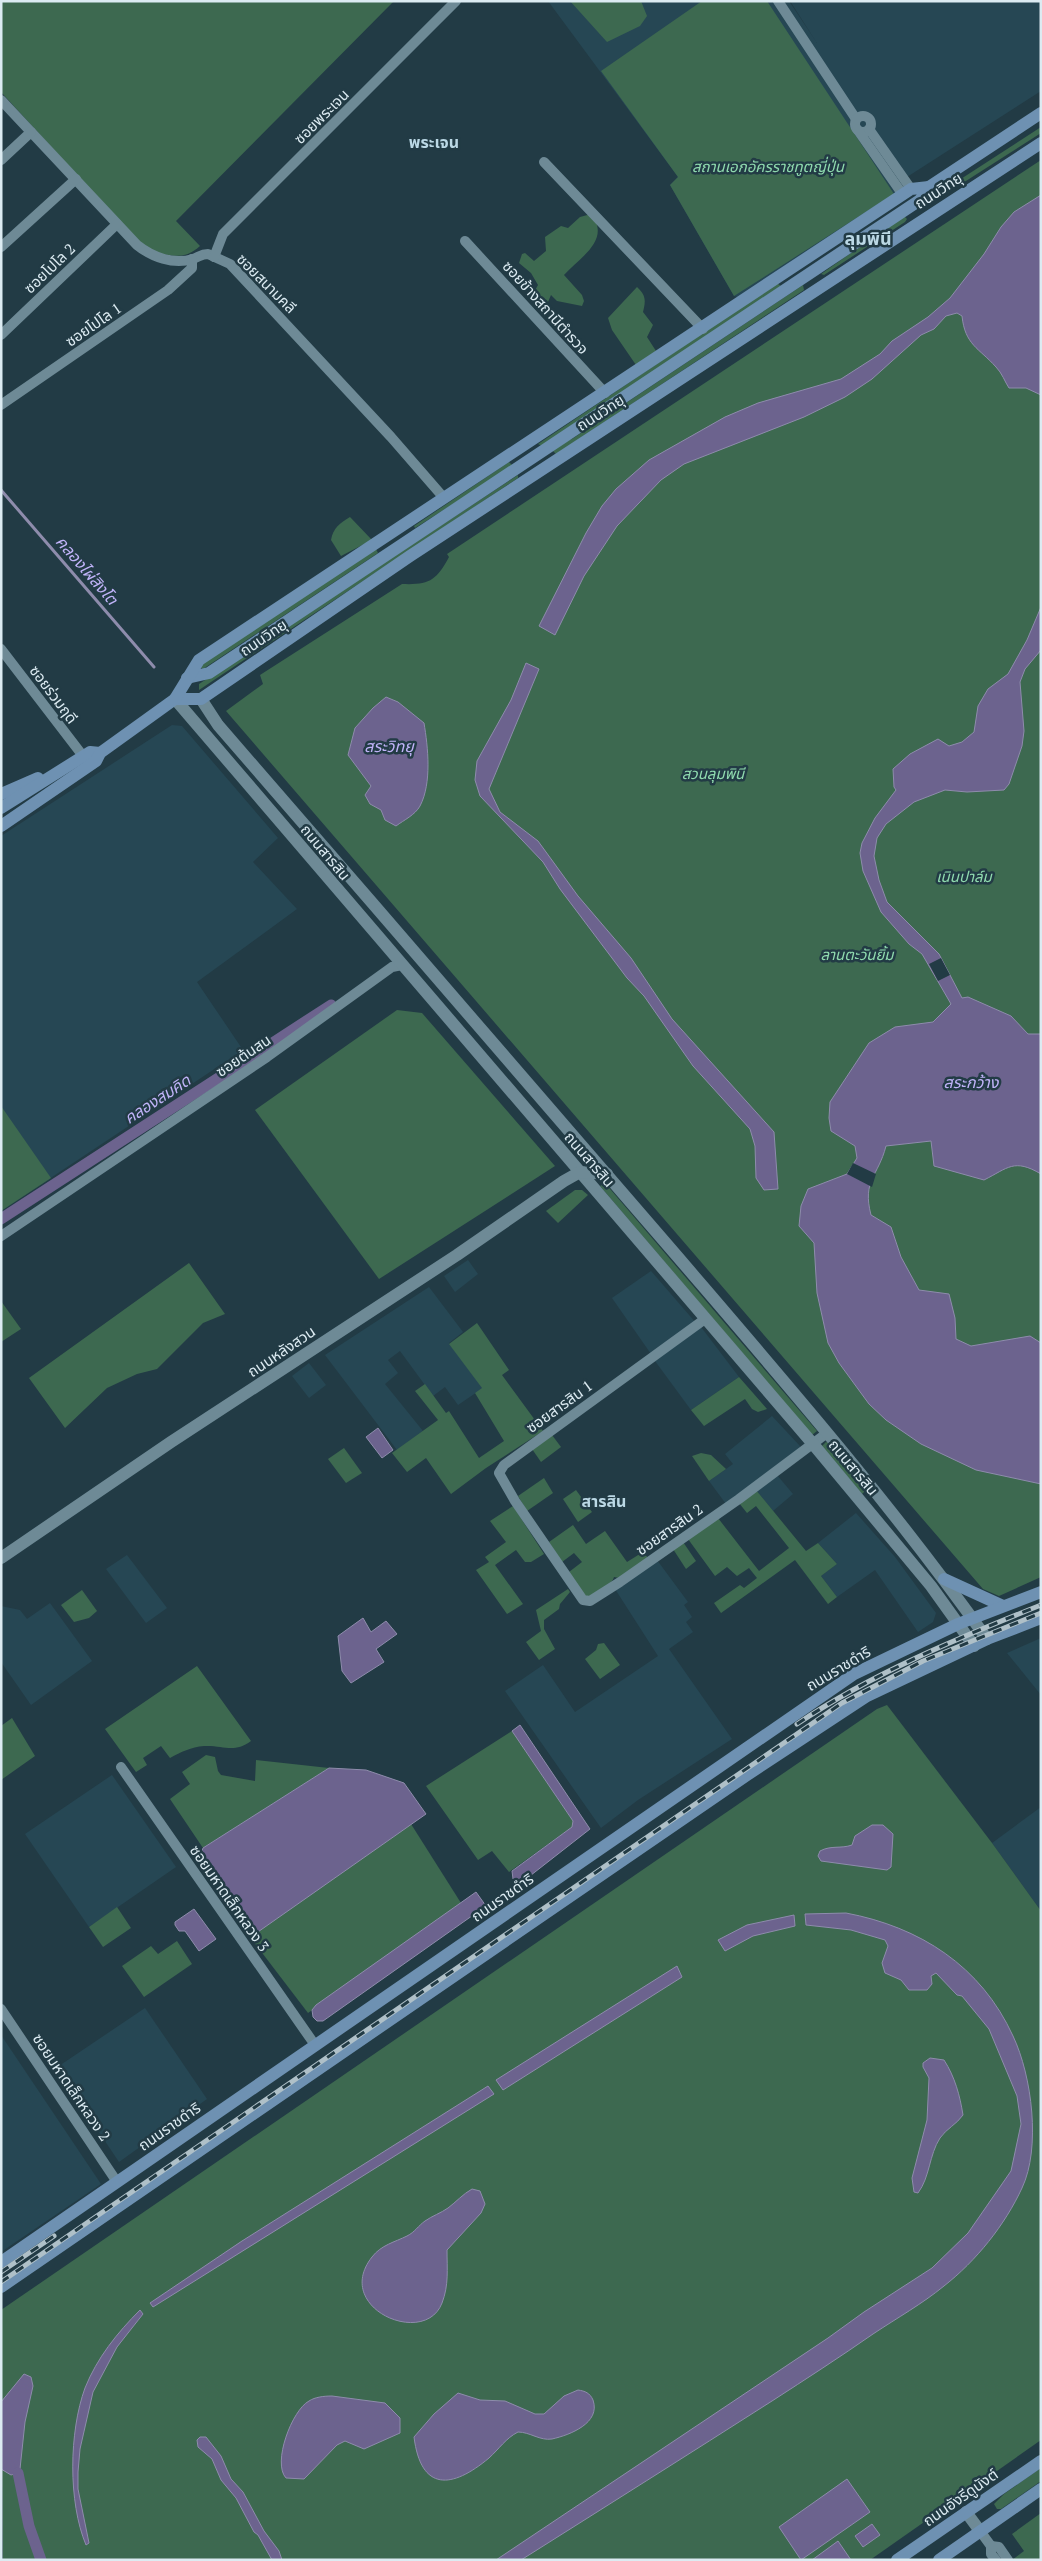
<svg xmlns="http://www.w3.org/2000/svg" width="1042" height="2561" viewBox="0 0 1042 2561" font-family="'PT Serif','Noto Sans Thai',serif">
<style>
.built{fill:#264754}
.green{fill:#3d6950}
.water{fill:#6c638e;stroke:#8e8cac}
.pier{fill:#223b45}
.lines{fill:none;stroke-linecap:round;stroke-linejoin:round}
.stream{stroke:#8e8cac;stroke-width:3}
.canal{stroke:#6c638e;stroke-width:11}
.minor{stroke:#6e8a96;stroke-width:10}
.tertiary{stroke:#6e8a96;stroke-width:12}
.secondary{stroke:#6e91b2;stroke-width:12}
.rail-casing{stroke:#afc0c8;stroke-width:5}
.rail{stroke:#223b45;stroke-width:3;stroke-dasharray:9;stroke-linecap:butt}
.labels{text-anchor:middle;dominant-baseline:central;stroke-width:5;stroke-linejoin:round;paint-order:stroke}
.street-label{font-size:15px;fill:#dcebf2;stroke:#223b45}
.park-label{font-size:15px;font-style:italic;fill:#8fdaae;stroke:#223b45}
.neighbourhood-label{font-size:16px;font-weight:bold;fill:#bbd8e5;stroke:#223b45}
.water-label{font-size:16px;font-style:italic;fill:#c0b3f8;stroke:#223b45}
.quarter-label{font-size:18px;font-weight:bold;fill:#bbd8e5;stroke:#223b45}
</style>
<rect width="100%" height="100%" fill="#223b45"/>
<g class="built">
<path d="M 548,1 L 789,1 L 817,43 L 790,1 L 1041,1 L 1041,91 L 907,177 L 910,182 L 740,298 L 734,296 L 670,185 L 678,177 Z"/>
<path d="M 172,725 L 182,726 L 278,838 L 253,862 L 297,909 L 197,982 L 243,1050 L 1,1211 L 1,836 Z"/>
<path d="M 468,1260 L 478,1274 L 455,1292 L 444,1276 Z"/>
<path d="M 651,1271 L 696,1323 L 651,1354 L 612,1298 Z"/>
<path d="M 429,1287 L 463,1332 L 449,1343 L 483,1388 L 458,1405 L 445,1387 L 433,1396 L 400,1351 L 388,1360 L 398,1373 L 385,1384 L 423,1431 L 397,1450 L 325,1355 Z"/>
<path d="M 701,1327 L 739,1377 L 691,1410 L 655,1361 Z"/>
<path d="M 309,1363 L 326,1385 L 309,1398 L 292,1376 Z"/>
<path d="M 772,1416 L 800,1446 L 800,1449 L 726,1504 L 709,1481 L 733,1464 L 725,1454 Z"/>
<path d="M 777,1475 L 793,1494 L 773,1511 L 756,1490 Z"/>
<path d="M 856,1513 L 895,1557 L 936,1613 L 933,1622 L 918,1632 L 875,1570 L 837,1597 L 821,1576 L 837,1564 L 818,1543 Z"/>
<path d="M 127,1555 L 167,1608 L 146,1623 L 106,1569 Z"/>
<path d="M 657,1560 L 688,1602 L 684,1605 L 692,1617 L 686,1622 L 693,1632 L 669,1649 L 732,1739 L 638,1800 L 601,1828 L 505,1691 L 543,1665 L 575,1712 L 658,1656 L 615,1589 Z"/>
<path d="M 50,1603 L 92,1661 L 31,1705 L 1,1662 L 1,1606 L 20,1610 L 27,1619 Z"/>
<path d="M 1041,1638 L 1041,1695 L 1007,1653 Z"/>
<path d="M 112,1775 L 176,1867 L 89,1927 L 25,1834 Z"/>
<path d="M 1041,1807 L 1041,1911 L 992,1843 Z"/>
<path d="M 145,2008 L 207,2099 L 119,2162 L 56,2068 Z"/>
<path d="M 1,2035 L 101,2184 L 1,2252 Z"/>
</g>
<g class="green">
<path d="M 1,1 L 394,1 L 176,221 L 200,246 C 183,262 166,255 145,249 L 1,92 Z"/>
<path d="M 570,1 L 641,1 L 647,16 L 640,26 L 607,42 Z"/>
<path d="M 702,1 L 767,1 L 894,194 L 734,296 L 670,185 L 678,177 L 601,71 Z"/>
<path d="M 1041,127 L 1041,133 L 933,202 L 933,197 Z"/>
<path d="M 1041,160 L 1041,1577 L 999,1596 L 983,1589 L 226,711 L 263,684 L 260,675 L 402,584 C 429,585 436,581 449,557 L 447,554 Z"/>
<path d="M 591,214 C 612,240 579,258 564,275 L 582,295 L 584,301 L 582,306 L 557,301 L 551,295 L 548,302 L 535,297 L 533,294 L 538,285 L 531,273 L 519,263 L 522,254 L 525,253 L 534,261 L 546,251 L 545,237 L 561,226 L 568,228 L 580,217 Z"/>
<path d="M 904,216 L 907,219 L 905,222 L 824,275 L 821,274 Z"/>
<path d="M 777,283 L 781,286 L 542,446 L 538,444 Z"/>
<path d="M 803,285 L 804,290 L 556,454 L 552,450 L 559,443 L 572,439 Z"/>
<path d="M 637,287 C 646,295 646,301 643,312 L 653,325 L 647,337 L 656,351 L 636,365 L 612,330 L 608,318 Z"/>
<path d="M 509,462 L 512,465 L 510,468 L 415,528 L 414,526 Z"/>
<path d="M 518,475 L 518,478 L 199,690 L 199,684 Z"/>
<path d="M 350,517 L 372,540 L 341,556 L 331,540 C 333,528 340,523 350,517 Z"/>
<path d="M 376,549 L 378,553 L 203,669 L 201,668 L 202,664 Z"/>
<path d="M 397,1010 L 422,1013 L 555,1166 L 379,1279 L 255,1110 Z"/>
<path d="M 1,1106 L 51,1178 L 1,1211 Z"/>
<path d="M 605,1183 L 817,1431 L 812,1435 L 600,1186 Z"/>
<path d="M 575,1190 L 582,1190 L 588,1195 L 558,1223 L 546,1211 Z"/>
<path d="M 189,1263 L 225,1314 L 203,1323 L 157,1369 L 137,1374 L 107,1388 L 65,1428 L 29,1378 Z"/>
<path d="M 1,1301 L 21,1329 L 1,1342 Z"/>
<path d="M 477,1323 L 509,1370 L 502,1375 L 543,1431 L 486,1468 L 451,1494 L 426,1458 L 407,1472 L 392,1453 L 438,1420 L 415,1391 L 425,1384 L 446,1413 L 449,1411 L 479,1458 L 504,1441 L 475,1393 L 482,1388 L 449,1344 Z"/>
<path d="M 739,1377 L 767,1409 L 758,1412 L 752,1409 L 745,1399 L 704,1426 L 691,1410 Z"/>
<path d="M 552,1435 L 561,1447 L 541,1462 L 532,1449 Z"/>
<path d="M 826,1442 L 830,1443 L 866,1487 L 864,1492 L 862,1494 L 822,1446 Z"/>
<path d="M 344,1448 L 362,1473 L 346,1483 L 328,1459 Z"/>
<path d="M 701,1453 L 711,1455 L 726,1469 L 709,1481 L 692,1456 Z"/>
<path d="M 544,1478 L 553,1493 L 527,1511 L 518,1496 Z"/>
<path d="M 576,1490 L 592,1512 L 578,1522 L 563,1499 Z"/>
<path d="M 756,1490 L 806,1551 L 818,1543 L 837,1564 L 821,1576 L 837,1597 L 828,1604 L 795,1560 L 721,1613 L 714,1603 L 740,1585 L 744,1588 L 757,1578 L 749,1568 L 737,1576 L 727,1567 L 715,1576 L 688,1539 L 718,1518 L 759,1571 L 789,1548 L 756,1506 L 747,1513 L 739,1503 Z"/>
<path d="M 513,1506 L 544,1554 L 531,1562 L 525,1562 L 516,1550 L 495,1565 L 523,1604 L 507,1614 L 476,1570 L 489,1562 L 485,1557 L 506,1542 L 490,1521 Z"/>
<path d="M 573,1525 L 586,1544 L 605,1531 L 627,1562 L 643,1552 L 648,1558 L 619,1578 L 614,1577 C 612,1585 595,1597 586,1597 L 569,1572 L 582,1562 L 574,1553 L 562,1562 L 549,1542 Z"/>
<path d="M 683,1542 L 696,1561 L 686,1569 L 673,1549 Z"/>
<path d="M 568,1589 L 570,1592 L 560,1604 L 559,1609 L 544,1620 L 544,1629 L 555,1649 L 539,1660 L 526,1642 L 541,1631 L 536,1610 Z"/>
<path d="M 82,1590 L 97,1611 L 89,1618 L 74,1622 L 61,1605 Z"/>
<path d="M 604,1643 L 620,1665 L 600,1679 L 585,1659 L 596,1650 L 598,1644 Z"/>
<path d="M 197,1666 L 251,1741 C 233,1754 224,1745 204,1746 C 191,1747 181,1752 170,1758 L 161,1746 L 143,1758 L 147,1765 L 136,1772 L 105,1729 Z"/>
<path d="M 887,1705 L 992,1843 L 1041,1911 L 1041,2440 L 870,2560 L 3,2560 L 1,2310 L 877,1709 Z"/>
<path d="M 12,1718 L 35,1756 L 1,1780 L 1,1726 Z"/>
<path d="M 512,1731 L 573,1821 L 572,1827 L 509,1872 L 492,1851 L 478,1860 L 426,1786 Z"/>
<path d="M 206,1755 L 215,1757 L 218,1771 L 221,1775 L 255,1781 L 256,1760 L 329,1768 L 203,1848 L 170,1799 L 190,1784 L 182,1772 Z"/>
<path d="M 411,1824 L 461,1903 L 308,2013 L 250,1937 Z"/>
<path d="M 117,1907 L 131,1928 L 103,1947 L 89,1927 Z"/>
<path d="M 177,1941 L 192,1964 L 144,1997 L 122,1966 L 151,1946 L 158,1954 Z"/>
<path d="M 1041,2468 L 1041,2481 L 1001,2509 L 997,2509 L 994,2504 L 1004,2494 Z"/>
<path d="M 1041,2513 L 1041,2560 L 1012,2560 L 1024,2551 L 1012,2534 Z"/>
</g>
<g class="water">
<path d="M 1041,195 L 1041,395 L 1026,388 L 1009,388 C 1005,382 1002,373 996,367 C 979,348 965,345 962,316 L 957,313 L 946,316 L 934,329 L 921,335 L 872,379 L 845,397 L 804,417 L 684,464 L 661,480 L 617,526 L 584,576 L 555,635 L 539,626 L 586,533 L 602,506 L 616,489 L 649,460 L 725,417 L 758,403 L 841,379 L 880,354 L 892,341 L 928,317 L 950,298 L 984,254 L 1001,227 L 1014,212 Z"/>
<path d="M 1041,607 L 1041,650 L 1025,669 L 1020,682 L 1024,731 L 1022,746 L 1009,784 L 1004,790 L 967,792 L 945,790 L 914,802 L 886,824 L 877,838 L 874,856 L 879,880 L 887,902 L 939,954 L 962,998 L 968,997 L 1011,1016 L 1028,1034 L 1041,1034 L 1041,1174 C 1014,1158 1008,1168 984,1180 L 934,1166 L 931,1141 L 886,1146 C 878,1177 862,1180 871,1215 L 891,1227 L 901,1257 L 919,1290 L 949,1294 L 955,1318 L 956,1339 L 971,1346 L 1030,1336 L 1041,1343 L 1041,1484 L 976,1470 L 921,1444 L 886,1420 L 869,1404 L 839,1363 L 828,1343 L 817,1293 L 814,1243 L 799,1226 L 801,1206 L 808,1189 L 847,1174 L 857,1158 L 855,1146 L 831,1131 L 829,1118 L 830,1102 L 869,1043 L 895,1027 L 933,1022 L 951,1004 L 922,954 L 909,944 L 881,912 L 863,871 L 860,853 L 862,843 L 875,818 L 896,790 L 894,787 L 893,769 L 910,754 L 938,739 L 949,746 L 962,742 L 974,732 L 978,706 L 988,689 L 1008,674 L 1027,640 Z"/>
<path d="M 526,663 L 539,669 L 489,789 L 500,812 L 538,841 L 578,896 L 631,958 L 672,1019 L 774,1132 L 778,1189 L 764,1190 L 756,1178 L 755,1146 L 750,1129 L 693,1066 L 644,996 L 627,978 L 560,889 L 543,862 L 480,796 L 475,780 L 477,761 L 511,700 Z"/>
<path d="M 386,697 L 398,702 L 424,723 C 428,747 432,783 420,806 C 415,815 404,820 396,826 L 385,820 L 381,810 L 370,804 L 365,795 L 371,786 L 348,755 L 355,728 L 373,708 Z"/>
<path d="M 378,1428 L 393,1450 L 382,1458 L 366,1437 Z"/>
<path d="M 363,1618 L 371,1632 L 386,1621 L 397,1634 L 376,1649 L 384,1662 L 351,1683 L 342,1671 L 338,1636 Z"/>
<path d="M 520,1725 L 590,1829 L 526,1879 L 518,1882 L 513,1879 L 512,1871 L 572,1827 L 573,1821 L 512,1731 Z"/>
<path d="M 329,1768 L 366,1770 L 404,1783 L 426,1814 L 255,1934 L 200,1857 L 203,1848 Z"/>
<path d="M 872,1825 L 883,1825 L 893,1834 L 891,1867 L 887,1870 L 821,1861 L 818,1856 L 820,1851 C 831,1845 841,1849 852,1845 L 855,1836 Z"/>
<path d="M 476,1892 L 486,1906 L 323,2021 L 317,2021 L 313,2017 L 312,2010 L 316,2005 Z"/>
<path d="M 194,1909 L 216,1939 L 199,1951 L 185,1931 L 179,1931 L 175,1925 L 175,1922 Z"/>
<path d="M 846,1913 C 920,1927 981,1966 1013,2036 C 1032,2076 1041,2148 1022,2188 C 1005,2225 976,2261 944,2286 C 922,2304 897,2318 873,2334 C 840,2357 806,2379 772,2401 C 689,2454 605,2507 521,2560 L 496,2560 L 828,2338 L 864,2312 L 932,2268 L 968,2233 L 1011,2171 L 1021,2124 L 1017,2096 L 989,2029 L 962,1996 L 957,1995 L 936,1973 L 931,1976 L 932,1984 L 927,1990 L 909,1990 L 901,1980 L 885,1973 L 882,1963 L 888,1946 L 885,1940 L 851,1930 L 806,1925 L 805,1914 Z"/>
<path d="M 794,1915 L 795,1926 L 753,1936 L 725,1951 L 718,1940 L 747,1925 Z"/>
<path d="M 677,1966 L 682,1977 L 503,2090 L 496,2080 Z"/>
<path d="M 930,2058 L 944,2060 C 955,2077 960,2096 963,2115 C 957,2124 946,2129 940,2138 C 929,2155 930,2177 918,2193 L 914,2192 L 912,2178 L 927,2120 L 929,2078 L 923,2067 L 923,2063 Z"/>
<path d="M 488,2086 L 494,2094 L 153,2307 L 150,2303 L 242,2241 Z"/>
<path d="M 472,2189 L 480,2191 L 485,2204 L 481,2213 L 447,2250 C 447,2269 449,2285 442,2303 C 425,2348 332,2308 372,2257 C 381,2245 395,2242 407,2236 C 415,2232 418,2226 425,2221 C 432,2216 441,2213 448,2208 C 456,2202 463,2194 472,2189 Z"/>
<path d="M 140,2310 L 143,2314 L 117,2347 L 93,2392 L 80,2449 L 78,2472 L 78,2489 L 89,2543 L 86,2545 C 68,2502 69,2432 85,2388 C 97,2358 117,2333 140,2310 Z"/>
<path d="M 24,2374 L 31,2377 L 33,2386 L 25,2422 L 20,2469 L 18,2473 L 11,2475 L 1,2469 L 1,2402 Z"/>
<path d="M 578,2390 C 585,2391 590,2393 593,2400 C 601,2423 570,2435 552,2439 C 540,2441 530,2432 518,2432 C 506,2438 499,2449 489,2458 C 452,2489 421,2492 414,2437 L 434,2414 L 458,2393 L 480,2400 L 505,2401 L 535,2414 L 544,2414 L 564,2396 Z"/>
<path d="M 332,2396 L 385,2403 L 400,2418 L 400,2433 L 364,2449 L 345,2441 L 337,2445 L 304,2479 L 286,2478 C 272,2463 292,2410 309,2401 C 315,2397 324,2396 332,2396 Z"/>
<path d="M 200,2437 L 206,2437 L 221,2456 L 231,2479 L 243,2492 L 264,2531 L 279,2551 L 282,2560 L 272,2560 L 258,2535 L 254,2532 L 236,2498 L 221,2480 L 212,2459 L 198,2447 L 197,2440 Z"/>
<path d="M 847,2479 L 870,2512 L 801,2560 L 779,2527 Z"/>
<path d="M 872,2524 L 880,2535 L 863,2547 L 855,2536 Z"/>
<path d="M 838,2541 L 851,2560 L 812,2560 Z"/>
</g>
<g class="pier">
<path d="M 941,958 L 950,975 L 938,981 L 929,964 Z"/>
<path d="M 853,1163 L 876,1174 L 872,1187 L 847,1174 Z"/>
</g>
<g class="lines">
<path class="stream" d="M 1,490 L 154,667"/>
<g class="canal">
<path d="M 1,1219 L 331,1005"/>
<path d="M 18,2473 L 29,2526 L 41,2560"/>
</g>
<g class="minor">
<path d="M 778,1 L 856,119"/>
<path d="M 1,100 L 137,245 C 152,257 173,265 193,259 C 199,257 201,254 208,254 L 230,264 L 391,437 L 444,498"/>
<circle cx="863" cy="124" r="8"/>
<path d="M 857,129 L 903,195"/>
<path d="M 869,129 L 911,189"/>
<path d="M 1,160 L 31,132"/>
<path d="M 544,162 L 703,329"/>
<path d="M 465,241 L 605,393"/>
<path d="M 1,247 L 76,179"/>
<path d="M 214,257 L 223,234 L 456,1"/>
<path d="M 1,335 L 117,224"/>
<path d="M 1,405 L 168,290 L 192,268 L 192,259"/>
<path d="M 1,649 L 83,756"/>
<path d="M 1,1236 L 267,1057 L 392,967 L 402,965"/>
<path d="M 705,1319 L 504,1465 L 499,1473 L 515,1501 L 583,1600 L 590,1601 L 620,1582 L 739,1499 L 827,1433"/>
<path d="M 121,1767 L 315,2045"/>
<path d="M 1,2009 L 117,2182"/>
<path d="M 980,2531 L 991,2546 L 991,2554 L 996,2560"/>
<path d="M 991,2546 L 999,2547 L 1008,2560"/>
</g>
<g class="tertiary">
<path d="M 175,699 L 813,1444 L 931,1586 L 974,1646"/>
<path d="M 201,699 L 218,725 C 371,902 525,1078 677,1256 C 784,1381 892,1505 987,1639"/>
<path d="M 1,1558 L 171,1442 L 457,1255 L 564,1181 L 580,1172 L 607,1174"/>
<path d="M 966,2512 L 980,2531"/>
</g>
<g class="secondary">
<path d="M 187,678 L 209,673 L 215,669 L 920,200 L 929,187 L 1041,113"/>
<path d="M 175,699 L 201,699 L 410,556 L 1041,143"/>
<path d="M 1,794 L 38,778"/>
<path d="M 1,808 L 90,752 L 100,753"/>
<path d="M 1,826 L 96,761 L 100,753 L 175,699 L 199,660 L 911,189 L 929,187"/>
<path d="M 944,1579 L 1003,1606"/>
<path d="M 1,2262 L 854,1674 L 958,1624 L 1041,1592"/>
<path d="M 1,2287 L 747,1775 L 867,1696 L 987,1639 L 1041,1618"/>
<path d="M 897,2560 L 1041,2461"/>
<path d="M 939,2560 L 1041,2489"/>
</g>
<g class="rail-casing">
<g id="rail">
<path d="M 797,1724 C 873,1673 956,1639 1041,1605"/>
<path d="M 1,2272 L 54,2236"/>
<path d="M 1,2282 L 842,1703 L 923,1661 L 1041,1613"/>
</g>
</g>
<use href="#rail" class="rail"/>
</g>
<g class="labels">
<g class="street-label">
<text transform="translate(321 116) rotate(-45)">ซอยพระเจน</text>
<text transform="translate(938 190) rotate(-33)">ถนนวิทยุ</text>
<text transform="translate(49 268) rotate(-44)">ซอยโปโล 2</text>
<text transform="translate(267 283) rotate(45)">ซอยสนามคลี</text>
<text transform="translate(546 307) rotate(48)">ซอยข้างสถานีตำรวจ</text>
<text transform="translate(93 324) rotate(-35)">ซอยโปโล 1</text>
<text transform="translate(600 412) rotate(-33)">ถนนวิทยุ</text>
<text transform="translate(263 637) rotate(-34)">ถนนวิทยุ</text>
<text transform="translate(54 694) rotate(53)">ซอยร่วมฤดี</text>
<text transform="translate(326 852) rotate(50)">ถนนสารสิน</text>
<text transform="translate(243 1055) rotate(-34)">ซอยต้นสน</text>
<text transform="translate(590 1159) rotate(49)">ถนนสารสิน</text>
<text transform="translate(281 1351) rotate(-34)">ถนนหลังสวน</text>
<text transform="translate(559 1406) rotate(-36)">ซอยสารสิน 1</text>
<text transform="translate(854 1467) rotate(50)">ถนนสารสิน</text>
<text transform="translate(669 1529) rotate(-35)">ซอยสารสิน 2</text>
<text transform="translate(838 1668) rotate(-31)">ถนนราชดำริ</text>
<text transform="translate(502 1897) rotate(-35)">ถนนราชดำริ</text>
<text transform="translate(230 1898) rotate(55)">ซอยมหาดเล็กหลวง 3</text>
<text transform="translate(72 2087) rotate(56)">ซอยมหาดเล็กหลวง 2</text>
<text transform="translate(169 2126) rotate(-35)">ถนนราชดำริ</text>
<text transform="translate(960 2497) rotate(-35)">ถนนอังรีดูนังต์</text>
</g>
<g class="park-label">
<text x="768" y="166">สถานเอกอัครราชทูตญี่ปุ่น</text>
<text x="713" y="773">สวนลุมพินี</text>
<text x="964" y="876">เนินปาล์ม</text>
<text x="857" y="954">ลานตะวันยิ้ม</text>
</g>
<g class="neighbourhood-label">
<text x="434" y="142">พระเจน</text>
<text x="604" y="1501">สารสิน</text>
</g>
<g class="water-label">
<text transform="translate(87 570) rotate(49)">คลองไผ่สิงโต</text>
<text x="389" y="746">สระวิทยุ</text>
<text x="971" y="1082">สระกว้าง</text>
<text transform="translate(157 1099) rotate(-33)">คลองสมคิด</text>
</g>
<g class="quarter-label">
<text x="868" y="238">ลุมพินี</text>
</g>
</g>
<rect width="1042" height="2561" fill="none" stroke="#dcebf2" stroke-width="5"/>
</svg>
